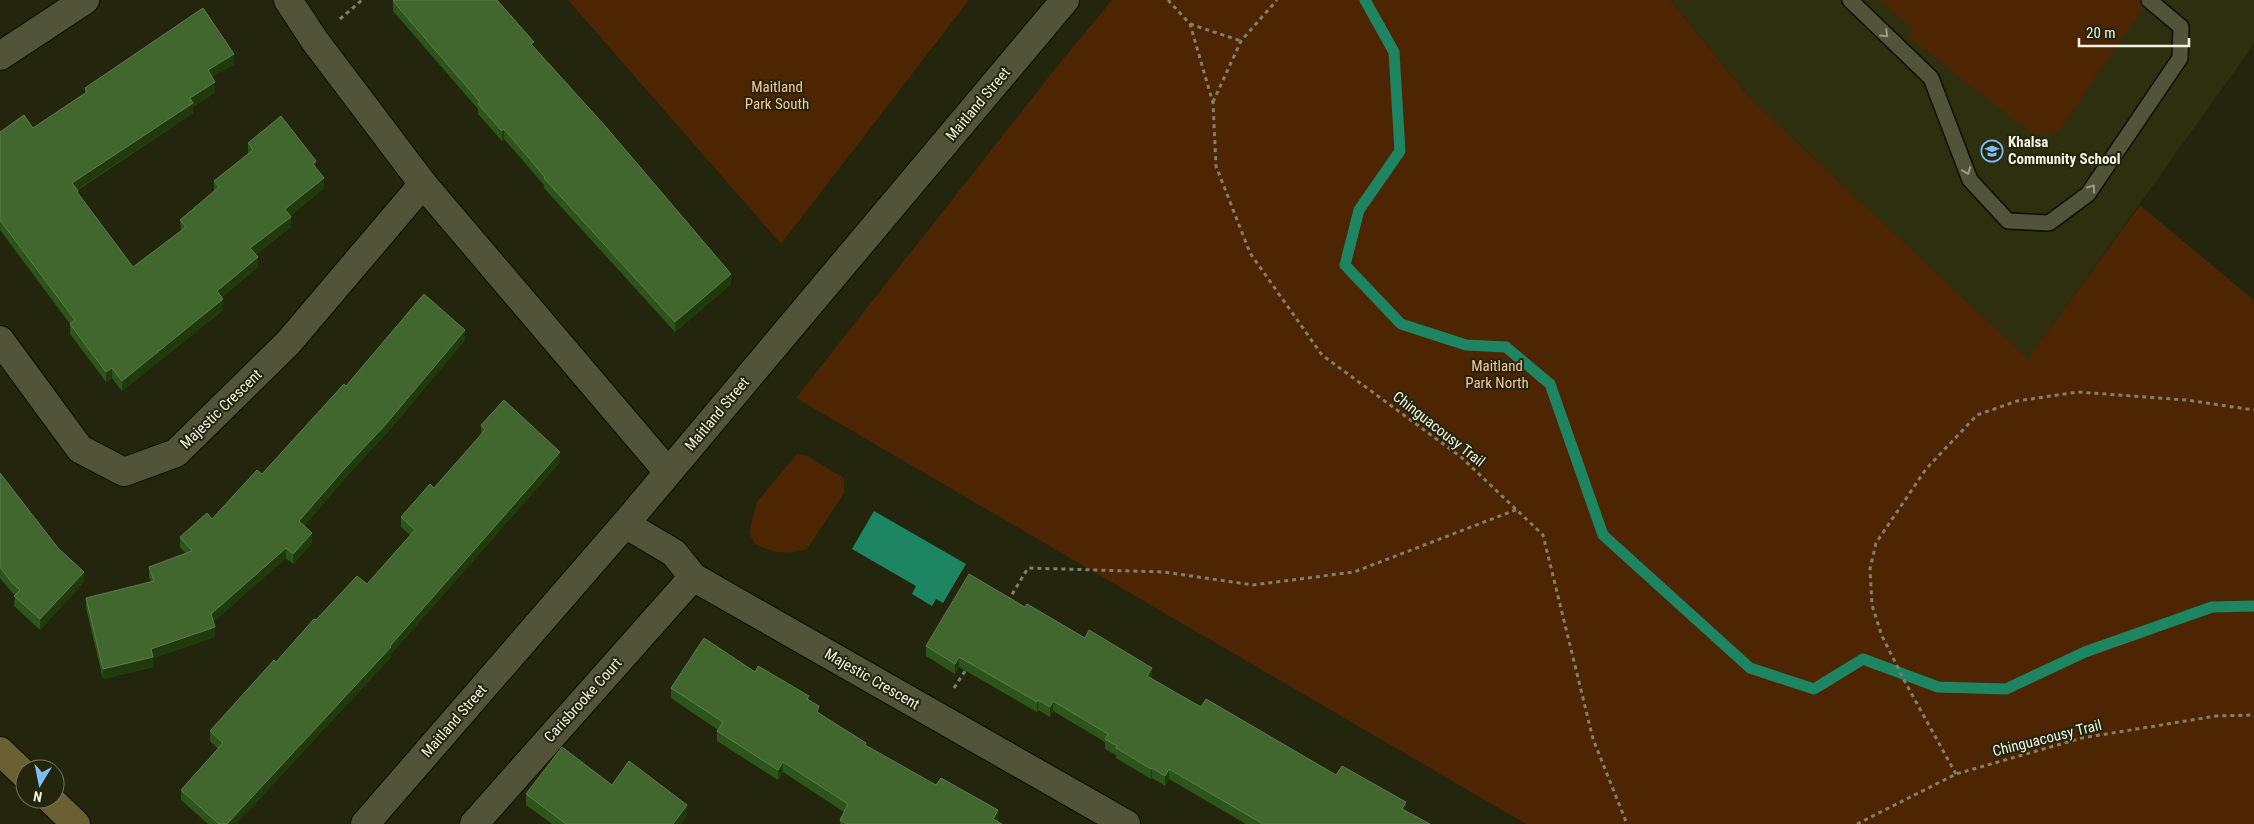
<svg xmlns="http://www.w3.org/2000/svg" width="2254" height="824" viewBox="0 0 2254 824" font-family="'Roboto Condensed',sans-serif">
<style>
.built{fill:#2d2f0f}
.green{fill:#4d2502}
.water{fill:#1e8563}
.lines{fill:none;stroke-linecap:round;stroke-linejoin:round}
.stream{stroke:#1e8563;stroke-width:11}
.lane-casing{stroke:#0e0e00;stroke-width:18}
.street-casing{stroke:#0e0e00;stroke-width:30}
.secondary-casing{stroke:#0e0e00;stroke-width:30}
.path{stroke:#7f806c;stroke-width:3;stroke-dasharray:4 4;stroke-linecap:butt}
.lane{stroke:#52543a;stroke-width:15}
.street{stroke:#52543a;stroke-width:28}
.secondary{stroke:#6b6031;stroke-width:28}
.wall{fill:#2c5619}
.shaded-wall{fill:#203b0b}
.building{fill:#41672f;stroke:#5d7c4b}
.oneway{stroke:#9a9b86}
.labels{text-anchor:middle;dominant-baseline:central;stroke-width:4;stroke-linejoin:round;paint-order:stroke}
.park-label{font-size:15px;fill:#fcc59f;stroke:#24250d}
.street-label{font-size:15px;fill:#f1f2e3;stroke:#24250d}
.poi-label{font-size:15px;font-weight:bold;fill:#f1f2e3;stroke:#24250d;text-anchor:start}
</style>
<rect width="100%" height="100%" fill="#24250d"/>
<path class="built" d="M 1670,0 L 2254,0 L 2254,44 L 2028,360 L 1749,97 Z"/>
<g class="green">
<path d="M 568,0 L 969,0 L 781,244 Z"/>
<path d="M 1112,0 L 1670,0 L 1749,97 L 2028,359 L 2140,205 L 2254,300 L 2254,824 L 1526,824 L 796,398 L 1063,59 Z"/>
<path d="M 1879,0 L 2148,0 L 2058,133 L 2033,135 L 1909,37 L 1912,28 Z"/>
<path d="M 797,454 L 807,456 L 844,478 L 844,493 L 807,549 C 785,555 776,553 755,544 L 749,533 L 757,502 Z"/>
</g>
<path class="water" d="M 874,511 L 966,564 L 943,603 L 936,599 L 932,606 L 912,594 L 916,586 L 852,549 Z"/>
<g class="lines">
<path class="stream" d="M 1365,0 L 1394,52 L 1400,151 L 1359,210 L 1345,265 L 1401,324 L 1466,345 L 1506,347 L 1550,384 L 1603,535 L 1750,668 L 1814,689 L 1863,659 L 1938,687 L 2006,689 L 2085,652 L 2212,607 L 2254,606"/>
<g class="lane-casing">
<path id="lane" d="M 1850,0 L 1931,78 L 1970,180 L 2008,221 L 2049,223 L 2088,194 L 2180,58 L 2181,27 L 2149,0"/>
</g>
<g class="street-casing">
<g id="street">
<path d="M 288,0 L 315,41 L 423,184 L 668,472"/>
<path d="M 0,56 L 85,0"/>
<path d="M 0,340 L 80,449 L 124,472 L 176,453 L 288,343 L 423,184"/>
<path d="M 625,524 L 674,553 L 693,577 L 1126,824"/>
<path d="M 365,824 L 625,524 L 1065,0"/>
<path d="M 474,824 L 693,577"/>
</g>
</g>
<g class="secondary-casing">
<g id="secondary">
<path d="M 0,751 L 25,775"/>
<path d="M 50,799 L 76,824"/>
</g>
</g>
<g class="path">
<path d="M 1168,0 L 1190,24 L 1213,103 L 1216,166 L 1250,253 L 1322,355 L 1461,457 L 1543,535 L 1593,739 L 1627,824"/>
<path d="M 340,19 L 362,0"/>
<path d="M 1190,24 L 1241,41"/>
<path d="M 1213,102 L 1241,41 L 1277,0"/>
<path d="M 1008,601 L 1028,568 L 1164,572 L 1253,585 L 1354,572 L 1518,509"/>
<path d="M 954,688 L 967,668"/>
<path d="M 1956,774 L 1905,682 L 1882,636 L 1872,605 L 1870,569 L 1876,543 L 1926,469 L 1977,415 L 2017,401 L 2078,392 L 2186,400 L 2254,410"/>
<path d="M 1857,824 L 1956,774 L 2082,738 L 2216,716 L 2254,715"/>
</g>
<use href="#lane" class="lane"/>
<use href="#street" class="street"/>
<use href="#secondary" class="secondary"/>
</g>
<g class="wall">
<path d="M 393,1 L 534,48 L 731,284 L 675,332 L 544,188 L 544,185 L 504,139 L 502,141 L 478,114 L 478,109 L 393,11 Z"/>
<path d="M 234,64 L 212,77 L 215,92 L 193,107 L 193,113 L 78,190 L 78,194 L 133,267 L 181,231 L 180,220 L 214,191 L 214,181 L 248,154 L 248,143 L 316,168 L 324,188 L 290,216 L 291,227 L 256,254 L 258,267 L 222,297 L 223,310 L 122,391 L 112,378 L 106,382 L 70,334 L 70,324 L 0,230 L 0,132 L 33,128 L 85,93 L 85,88 Z"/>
<path d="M 465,340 L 386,434 L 345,478 L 304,526 L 312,543 L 293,564 L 286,558 L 213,622 L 215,637 L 153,658 L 153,667 L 103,679 L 86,608 L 86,598 L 151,582 L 149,577 L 149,567 L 186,554 L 180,547 L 180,537 L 212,519 L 262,474 L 346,386 Z"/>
<path d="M 481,425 L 560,462 L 391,654 L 391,657 L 236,824 L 208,824 L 181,800 L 181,790 L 218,749 L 210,741 L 210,731 L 276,662 L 367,584 L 410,535 L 401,527 L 401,517 L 434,488 L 481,435 Z"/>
<path d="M 0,473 L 84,582 L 40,630 L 14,606 L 15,596 L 0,578 Z"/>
<path d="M 1025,607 L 1201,707 L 1336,775 L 1406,811 L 1430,824 L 1246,824 L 1169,779 L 1165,786 L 1152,778 L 1151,779 L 1116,758 L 1116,755 L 1105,749 L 1105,742 L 1053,711 L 1050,717 L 1038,710 L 1037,712 L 959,667 L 955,674 L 926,656 L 926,646 Z"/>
<path d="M 755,672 L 809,700 L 819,713 L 866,746 L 998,820 L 997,821 L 1002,824 L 840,824 L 840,820 L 844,812 L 783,772 L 778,780 L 717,741 L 717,731 L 718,730 L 671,698 L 671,688 Z"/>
<path d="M 612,785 L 687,815 L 681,824 L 552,824 L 526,805 L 526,794 Z"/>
</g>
<g class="shaded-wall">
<path d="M 234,54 L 234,64 L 208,80 L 208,70 Z"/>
<path d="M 215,82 L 215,92 L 193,107 L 193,113 L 72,193 L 72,183 L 190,98 Z"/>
<path d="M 504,129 L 504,139 L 502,141 L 502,131 Z"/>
<path d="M 316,161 L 316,171 L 313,164 Z"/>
<path d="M 324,178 L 324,188 L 285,220 L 285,209 Z"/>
<path d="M 291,217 L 291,227 L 250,258 L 250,248 Z"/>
<path d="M 258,257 L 258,267 L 217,301 L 217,291 Z"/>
<path d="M 731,274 L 731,284 L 675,332 L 675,322 Z"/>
<path d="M 223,299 L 223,310 L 122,391 L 122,381 Z"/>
<path d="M 465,330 L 465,340 L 386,434 L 345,478 L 299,532 L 299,521 L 345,468 Z"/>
<path d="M 112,368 L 112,378 L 106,382 L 106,372 Z"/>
<path d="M 560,452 L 560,462 L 391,654 L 391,657 L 236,824 L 227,824 L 390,646 Z"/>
<path d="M 312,533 L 312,543 L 293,564 L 293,554 Z"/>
<path d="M 286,548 L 286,558 L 211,624 L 211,614 Z"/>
<path d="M 84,572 L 84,582 L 40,630 L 40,619 Z"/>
<path d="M 215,627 L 215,637 L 153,658 L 153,667 L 103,679 L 103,669 L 151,649 Z"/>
<path d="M 959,657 L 959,667 L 955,674 L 955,664 Z"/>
<path d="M 1152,668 L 1152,678 L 1147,686 L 1147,676 Z"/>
<path d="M 1038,700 L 1038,710 L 1037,712 L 1037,702 Z"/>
<path d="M 1053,701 L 1053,711 L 1050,717 L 1050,707 Z"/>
<path d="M 783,762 L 783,772 L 778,780 L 778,770 Z"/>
<path d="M 1152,768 L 1152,778 L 1151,779 L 1151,769 Z"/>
<path d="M 1169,769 L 1169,779 L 1165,786 L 1165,776 Z"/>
<path d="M 1406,802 L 1406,812 L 1402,809 Z"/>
<path d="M 687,805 L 687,815 L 681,824 L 673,824 Z"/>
<path d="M 998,810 L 998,820 L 996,824 L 993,819 Z"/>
</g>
<g class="building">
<path d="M 394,0 L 497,0 L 534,42 L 531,44 L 606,127 L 731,274 L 675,322 L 544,178 L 545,177 L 504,129 L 502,131 L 478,104 L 480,102 L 393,1 Z"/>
<path d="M 203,8 L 234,54 L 208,70 L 215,82 L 190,98 L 193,103 L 72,183 L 78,191 L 77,192 L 133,267 L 186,227 L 180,220 L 219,187 L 214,181 L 253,150 L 248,143 L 281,116 L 316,161 L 313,164 L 324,178 L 285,209 L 291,217 L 250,248 L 258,257 L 217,291 L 223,299 L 122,381 L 112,368 L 106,372 L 70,324 L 75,320 L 0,220 L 0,132 L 24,115 L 33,128 L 87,92 L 85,88 Z"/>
<path d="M 424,294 L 465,330 L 386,424 L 345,468 L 299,521 L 312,533 L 293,554 L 286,548 L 211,614 L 215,627 L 151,649 L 153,657 L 103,669 L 86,598 L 154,581 L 149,567 L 192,551 L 180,537 L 207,513 L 212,519 L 257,470 L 262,474 L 344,384 L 346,386 Z"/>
<path d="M 504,400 L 560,452 L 390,646 L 391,647 L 227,824 L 219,824 L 181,790 L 223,743 L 210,731 L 274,660 L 276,662 L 314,619 L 316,620 L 357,576 L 367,584 L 415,530 L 401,517 L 430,484 L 434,488 L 485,430 L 481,425 Z"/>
<path d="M 0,473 L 58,548 L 84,572 L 40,619 L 14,596 L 20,590 L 12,583 L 0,567 Z"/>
<path d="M 969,574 L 1025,607 L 1027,604 L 1085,638 L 1089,630 L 1152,668 L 1147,676 L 1201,707 L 1206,699 L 1336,775 L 1342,766 L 1406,802 L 1402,809 L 1430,824 L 1263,824 L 1169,769 L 1165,776 L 1152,768 L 1151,769 L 1116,748 L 1117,746 L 1105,739 L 1108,734 L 1053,701 L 1050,707 L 1038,700 L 1037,702 L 959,657 L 955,664 L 926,646 Z"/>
<path d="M 704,638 L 755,672 L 758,666 L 809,696 L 807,699 L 819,706 L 817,712 L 866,743 L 865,745 L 936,785 L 941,778 L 998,810 L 993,819 L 1002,824 L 847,824 L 840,820 L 848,804 L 783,762 L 778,770 L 717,731 L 723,722 L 671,688 Z"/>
<path d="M 562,747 L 612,785 L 629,761 L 687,805 L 673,824 L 566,824 L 526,794 Z"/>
</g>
<defs><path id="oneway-chevron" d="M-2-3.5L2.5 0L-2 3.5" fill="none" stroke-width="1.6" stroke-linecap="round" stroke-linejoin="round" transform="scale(1.25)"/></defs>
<g class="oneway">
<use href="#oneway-chevron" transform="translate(1885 34) rotate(44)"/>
<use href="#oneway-chevron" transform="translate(1967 171) rotate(69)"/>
<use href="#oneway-chevron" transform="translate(2092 188) rotate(-54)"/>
</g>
<defs>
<g id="school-ring" transform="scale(1.125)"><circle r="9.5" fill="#24250d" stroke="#7fbdf9" stroke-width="1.5"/><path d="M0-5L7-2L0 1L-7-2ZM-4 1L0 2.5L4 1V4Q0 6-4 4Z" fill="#7fbdf9"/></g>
</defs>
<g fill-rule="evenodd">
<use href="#school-ring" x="1992" y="151"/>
</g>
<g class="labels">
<g class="park-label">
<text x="777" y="87">Maitland<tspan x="777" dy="17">Park South</tspan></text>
<text x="1497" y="366">Maitland<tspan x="1497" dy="17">Park North</tspan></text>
</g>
<g class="street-label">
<text transform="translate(978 104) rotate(-50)">Maitland Street</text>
<text transform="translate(221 409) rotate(-44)">Majestic Crescent</text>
<text transform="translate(717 414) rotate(-50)">Maitland Street</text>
<text transform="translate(1439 429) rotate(38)">Chinguacousy Trail</text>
<text transform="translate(872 679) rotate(30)">Majestic Crescent</text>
<text transform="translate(583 700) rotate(-48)">Carisbrooke Court</text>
<text transform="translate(454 721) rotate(-49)">Maitland Street</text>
<text transform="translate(2047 738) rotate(-14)">Chinguacousy Trail</text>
</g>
<g class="poi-label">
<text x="2008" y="142">Khalsa<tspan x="2008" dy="17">Community School</tspan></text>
</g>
</g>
<g transform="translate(40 784) rotate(190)"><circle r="24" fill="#24250d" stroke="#767763"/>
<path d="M0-4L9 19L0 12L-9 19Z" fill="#7fbdf9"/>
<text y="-8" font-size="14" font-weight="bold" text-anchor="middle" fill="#f1f2e3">N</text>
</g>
<path d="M2079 38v8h110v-8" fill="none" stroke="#f1f2e3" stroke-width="2.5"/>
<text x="2086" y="38" font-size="15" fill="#f1f2e3" stroke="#24250d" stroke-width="4" paint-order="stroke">20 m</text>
</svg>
